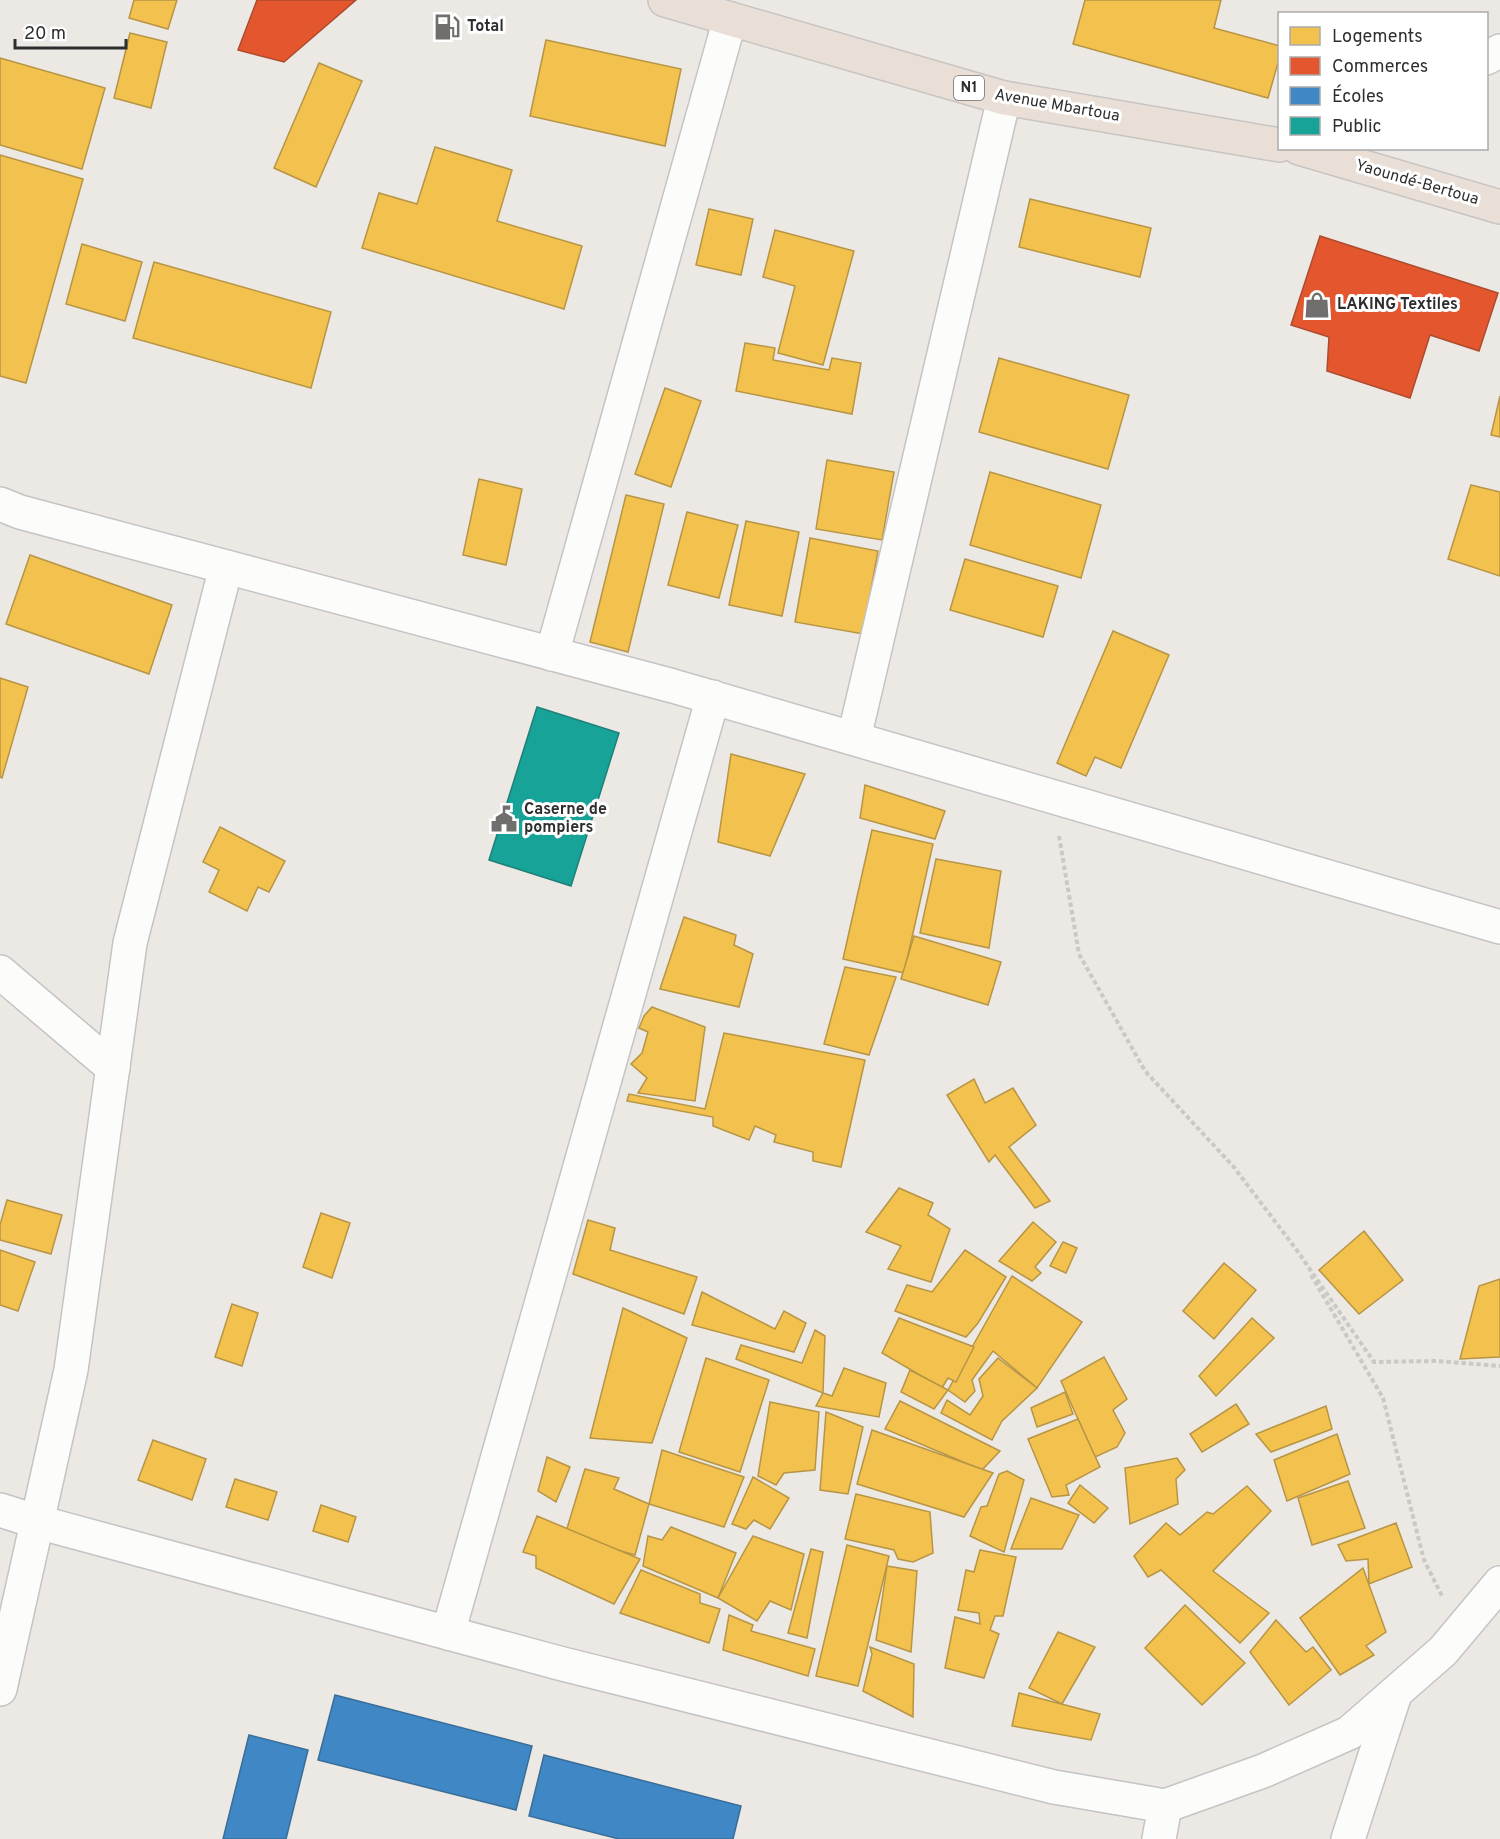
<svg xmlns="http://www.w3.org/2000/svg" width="1500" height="1839" viewBox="0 0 1500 1839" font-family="Overpass,sans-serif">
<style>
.homes{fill:#f2c14e;stroke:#b79544;stroke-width:1.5}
.shops{fill:#e4572e;stroke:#ad4b2e;stroke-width:1.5}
.schools{fill:#3f88c5;stroke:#3a6d98;stroke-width:1.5}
.public{fill:#17a398;stroke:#1e8078;stroke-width:1.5}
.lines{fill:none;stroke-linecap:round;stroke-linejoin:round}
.street-casing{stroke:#c5c4c5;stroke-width:36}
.secondary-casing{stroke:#c5c4c5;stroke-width:36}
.highway-casing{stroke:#c6c5c4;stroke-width:36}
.path{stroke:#c9c9c8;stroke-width:4;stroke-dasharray:4.5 3;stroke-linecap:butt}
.street{stroke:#fcfcfb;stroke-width:33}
.secondary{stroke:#fcfcfb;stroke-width:33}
.highway{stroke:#eadfd6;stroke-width:33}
.labels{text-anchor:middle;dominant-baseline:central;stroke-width:6;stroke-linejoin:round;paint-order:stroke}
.shield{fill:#fff;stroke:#6d6d6d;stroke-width:1.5}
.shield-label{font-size:15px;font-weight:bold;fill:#2e2e2e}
.poi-label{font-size:16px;font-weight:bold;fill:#2e2e2e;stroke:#fff;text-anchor:start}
.street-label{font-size:16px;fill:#2e2e2e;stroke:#fff}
</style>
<rect width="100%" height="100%" fill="#ece8e4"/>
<g class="homes">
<path d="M 134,0 L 177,0 L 168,29 L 129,18 Z"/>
<path d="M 1085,0 L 1221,0 L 1214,28 L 1280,46 L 1280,56 L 1268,98 L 1073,44 Z"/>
<path d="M 130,33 L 167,42 L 151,108 L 114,98 Z"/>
<path d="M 546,40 L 681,69 L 665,146 L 530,116 Z"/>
<path d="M 0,58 L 105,88 L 82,169 L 0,145 Z"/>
<path d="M 319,63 L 362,81 L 316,187 L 274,168 Z"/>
<path d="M 435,147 L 512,170 L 497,221 L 582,246 L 564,309 L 362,248 L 379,193 L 417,204 Z"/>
<path d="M 0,155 L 83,179 L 26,383 L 0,376 Z"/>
<path d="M 1030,199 L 1151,228 L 1140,277 L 1019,247 Z"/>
<path d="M 709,209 L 753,219 L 741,275 L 696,265 Z"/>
<path d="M 775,230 L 854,251 L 823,365 L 778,353 L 795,286 L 763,277 Z"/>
<path d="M 82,244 L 142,262 L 125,321 L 66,304 Z"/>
<path d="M 154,262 L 331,312 L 311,388 L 133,338 Z"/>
<path d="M 745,343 L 775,348 L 773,360 L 829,370 L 832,358 L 861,363 L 852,414 L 736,391 Z"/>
<path d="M 999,358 L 1129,395 L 1108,469 L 979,432 Z"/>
<path d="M 665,388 L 701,401 L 671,487 L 635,474 Z"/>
<path d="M 1500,396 L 1500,437 L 1491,435 Z"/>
<path d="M 827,460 L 894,472 L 882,540 L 816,529 Z"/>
<path d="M 990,472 L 1101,505 L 1081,578 L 970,545 Z"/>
<path d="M 479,479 L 522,489 L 506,565 L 463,555 Z"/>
<path d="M 1471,485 L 1500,492 L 1500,576 L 1448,559 Z"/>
<path d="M 626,495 L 664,504 L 628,652 L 590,642 Z"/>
<path d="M 687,512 L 738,525 L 719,598 L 668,585 Z"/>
<path d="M 746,521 L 799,532 L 782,616 L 729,605 Z"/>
<path d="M 810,538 L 878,551 L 863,634 L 795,622 Z"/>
<path d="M 30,555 L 172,605 L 149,674 L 6,624 Z"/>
<path d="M 965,559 L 1058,586 L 1043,637 L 950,610 Z"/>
<path d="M 1113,631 L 1169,655 L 1121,768 L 1095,757 L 1086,776 L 1057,763 Z"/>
<path d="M 0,678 L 28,687 L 2,778 L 0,777 Z"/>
<path d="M 731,754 L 805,774 L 770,856 L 718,842 Z"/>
<path d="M 865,785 L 945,811 L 935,839 L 860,818 Z"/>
<path d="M 220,827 L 285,861 L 269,892 L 258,887 L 247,911 L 209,892 L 219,870 L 203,862 Z"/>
<path d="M 872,830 L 933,844 L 904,973 L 843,959 Z"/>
<path d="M 936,859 L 1001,871 L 989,948 L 920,933 Z"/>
<path d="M 684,917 L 736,935 L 734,945 L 753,954 L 739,1007 L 660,989 Z"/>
<path d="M 914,936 L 1001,962 L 988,1005 L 901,979 Z"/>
<path d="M 845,967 L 896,977 L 869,1055 L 824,1044 Z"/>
<path d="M 652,1007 L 705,1027 L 695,1101 L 638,1093 L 647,1078 L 631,1064 L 642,1053 L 648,1032 L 639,1028 L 644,1016 Z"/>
<path d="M 724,1033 L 865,1060 L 841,1167 L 813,1161 L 813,1152 L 774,1142 L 776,1135 L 755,1126 L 749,1140 L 713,1126 L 713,1117 L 627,1101 L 629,1094 L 705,1109 Z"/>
<path d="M 974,1079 L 985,1103 L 1013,1088 L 1036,1125 L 1009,1147 L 1050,1201 L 1035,1208 L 995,1155 L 989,1162 L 947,1095 Z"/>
<path d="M 899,1188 L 933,1203 L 928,1215 L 950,1229 L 931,1282 L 888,1269 L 901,1246 L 866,1232 Z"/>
<path d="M 7,1200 L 62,1215 L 51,1254 L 0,1240 L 0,1225 Z"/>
<path d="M 321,1213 L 350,1223 L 332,1278 L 303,1267 Z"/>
<path d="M 588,1220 L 615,1228 L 610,1250 L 697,1277 L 684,1314 L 573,1274 Z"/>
<path d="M 1033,1222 L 1056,1242 L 1035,1267 L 1041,1273 L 1032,1281 L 999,1261 Z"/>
<path d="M 1364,1231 L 1403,1280 L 1359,1314 L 1319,1270 Z"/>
<path d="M 1063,1242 L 1077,1248 L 1066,1273 L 1050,1266 Z"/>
<path d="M 0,1250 L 35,1262 L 18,1311 L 0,1305 Z"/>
<path d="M 965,1250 L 1006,1277 L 978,1323 L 966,1337 L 895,1311 L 907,1285 L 932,1292 Z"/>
<path d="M 1224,1263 L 1256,1290 L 1214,1339 L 1183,1311 Z"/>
<path d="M 1012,1276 L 1082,1322 L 1037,1388 L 993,1351 L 972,1380 L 975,1391 L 965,1402 L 948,1390 Z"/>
<path d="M 1500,1279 L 1500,1357 L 1460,1359 L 1479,1286 Z"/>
<path d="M 702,1292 L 775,1329 L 784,1311 L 806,1323 L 794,1352 L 692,1325 Z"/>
<path d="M 232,1304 L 258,1313 L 242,1366 L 215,1357 Z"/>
<path d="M 623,1308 L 687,1338 L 652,1443 L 590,1438 Z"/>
<path d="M 899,1318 L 974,1347 L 956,1382 L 948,1378 L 942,1388 L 882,1353 Z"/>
<path d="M 1252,1318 L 1274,1338 L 1216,1396 L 1199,1376 Z"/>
<path d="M 815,1330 L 825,1336 L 823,1393 L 736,1359 L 741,1345 L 802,1363 Z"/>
<path d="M 1104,1357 L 1127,1399 L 1113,1410 L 1125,1433 L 1117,1447 L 1095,1457 L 1061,1381 Z"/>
<path d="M 706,1358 L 769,1380 L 740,1472 L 679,1452 Z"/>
<path d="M 998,1358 L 1037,1388 L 1002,1421 L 992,1440 L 941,1413 L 947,1400 L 970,1415 L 983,1396 L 979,1379 Z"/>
<path d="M 844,1368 L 886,1383 L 879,1417 L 816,1406 L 823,1393 L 832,1396 Z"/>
<path d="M 910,1370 L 948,1390 L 934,1409 L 901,1392 Z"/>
<path d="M 1065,1392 L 1073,1414 L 1037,1427 L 1031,1408 Z"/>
<path d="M 900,1401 L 1000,1451 L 982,1470 L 885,1429 Z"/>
<path d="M 770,1402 L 819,1412 L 815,1470 L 784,1473 L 776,1485 L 758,1476 Z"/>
<path d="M 1236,1404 L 1249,1424 L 1202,1452 L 1190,1434 Z"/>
<path d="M 1326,1406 L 1332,1429 L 1271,1452 L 1256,1434 Z"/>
<path d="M 826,1412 L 863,1427 L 848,1494 L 820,1490 Z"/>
<path d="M 1078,1419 L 1100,1467 L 1066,1485 L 1069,1495 L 1052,1497 L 1028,1439 Z"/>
<path d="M 872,1430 L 993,1473 L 964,1517 L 857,1484 Z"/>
<path d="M 1337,1434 L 1350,1474 L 1287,1501 L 1274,1460 Z"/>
<path d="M 153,1440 L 206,1459 L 192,1500 L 138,1480 Z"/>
<path d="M 662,1450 L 744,1477 L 724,1527 L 649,1504 Z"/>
<path d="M 547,1457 L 570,1467 L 556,1502 L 538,1491 Z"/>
<path d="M 1177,1458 L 1185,1470 L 1176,1479 L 1178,1504 L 1130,1524 L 1125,1468 Z"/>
<path d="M 585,1469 L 619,1478 L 614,1489 L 649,1504 L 635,1555 L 565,1535 Z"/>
<path d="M 1007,1471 L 1024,1480 L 1004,1552 L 970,1536 L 981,1507 L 987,1506 L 999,1474 Z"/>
<path d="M 753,1477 L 789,1498 L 770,1529 L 754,1520 L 746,1529 L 732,1524 Z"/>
<path d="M 235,1479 L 277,1492 L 268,1520 L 226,1507 Z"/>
<path d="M 1348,1481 L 1365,1528 L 1312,1545 L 1298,1498 Z"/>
<path d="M 1080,1485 L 1108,1508 L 1094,1523 L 1068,1503 Z"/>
<path d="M 1247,1486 L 1271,1511 L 1213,1571 L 1269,1613 L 1240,1643 L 1161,1570 L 1148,1577 L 1134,1556 L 1166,1523 L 1180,1535 L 1207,1512 L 1213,1514 Z"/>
<path d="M 856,1494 L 930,1512 L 933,1553 L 913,1562 L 898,1559 L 894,1550 L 845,1539 Z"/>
<path d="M 1031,1498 L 1079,1515 L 1062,1549 L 1011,1549 Z"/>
<path d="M 321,1505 L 356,1517 L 348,1542 L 313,1531 Z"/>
<path d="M 537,1516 L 640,1559 L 614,1604 L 536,1568 L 536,1556 L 523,1552 Z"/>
<path d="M 1396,1523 L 1412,1567 L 1369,1584 L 1368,1559 L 1346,1561 L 1338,1545 Z"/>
<path d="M 671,1527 L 736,1553 L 718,1598 L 643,1566 L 648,1536 L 662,1540 Z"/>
<path d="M 753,1536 L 804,1554 L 791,1610 L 770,1601 L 757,1621 L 718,1598 Z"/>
<path d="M 847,1545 L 889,1556 L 858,1686 L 816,1676 Z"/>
<path d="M 811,1549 L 823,1552 L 807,1638 L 788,1633 Z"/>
<path d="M 980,1550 L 1016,1557 L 1003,1616 L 995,1616 L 990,1630 L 999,1634 L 984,1678 L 945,1668 L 955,1617 L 980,1624 L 979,1613 L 958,1610 L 966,1570 L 974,1572 Z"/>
<path d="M 887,1566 L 917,1571 L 911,1652 L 876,1640 Z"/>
<path d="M 1363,1568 L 1386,1632 L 1366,1646 L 1374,1655 L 1340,1675 L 1300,1618 Z"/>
<path d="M 641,1570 L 700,1594 L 700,1603 L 720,1609 L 709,1643 L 620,1613 Z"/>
<path d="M 1185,1605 L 1245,1663 L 1202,1705 L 1145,1648 Z"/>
<path d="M 729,1615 L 753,1625 L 751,1631 L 815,1649 L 808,1676 L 723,1650 Z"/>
<path d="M 1276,1620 L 1306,1652 L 1313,1647 L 1331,1670 L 1289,1705 L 1250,1652 Z"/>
<path d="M 1058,1632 L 1095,1647 L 1062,1704 L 1029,1688 Z"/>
<path d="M 870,1647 L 914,1664 L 913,1717 L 863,1691 L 872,1654 Z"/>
<path d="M 1019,1693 L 1100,1714 L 1091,1740 L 1012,1726 Z"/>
</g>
<g class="shops">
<path d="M 257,0 L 356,0 L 284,62 L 238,50 Z"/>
<path d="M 1320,236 L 1498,293 L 1479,351 L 1430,335 L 1410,398 L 1327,371 L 1329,337 L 1291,325 Z"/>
</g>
<g class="schools">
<path d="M 335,1695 L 532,1746 L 516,1810 L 318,1760 Z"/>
<path d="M 249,1735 L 308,1750 L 286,1839 L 223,1839 Z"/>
<path d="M 544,1755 L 741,1806 L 733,1839 L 619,1839 L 529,1816 Z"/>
</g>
<path class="public" d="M 537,707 L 619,733 L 571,886 L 489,860 Z"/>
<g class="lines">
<g class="street-casing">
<g id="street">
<path d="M 552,654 L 730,19"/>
<path d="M 854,738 L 1004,98"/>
<path d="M 0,972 L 113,1068"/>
<path d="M 0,1510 L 38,1522 L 559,1663 L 1054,1787 L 1165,1806 L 1263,1771 L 1349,1733 L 1443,1651 L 1500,1583"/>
<path d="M 448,1633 L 713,697"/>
<path d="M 1159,1839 L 1165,1806"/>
<path d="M 1348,1839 L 1395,1694"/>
</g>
</g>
<g class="secondary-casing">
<g id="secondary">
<path d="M 1486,58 L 1500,51"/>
<path d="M 0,504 L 20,512 L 673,686 L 1500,927"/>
<path d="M 0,1689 L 71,1370 L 130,943 L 226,567"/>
</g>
</g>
<g class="highway-casing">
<g id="highway">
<path d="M 665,0 L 1004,98 L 1280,145"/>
<path d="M 1299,148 L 1500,207"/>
</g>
</g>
<g class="path">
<path d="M 1059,836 L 1079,954 L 1145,1071 L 1233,1166 L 1296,1249 L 1374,1362 L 1437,1361 L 1500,1366"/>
<path d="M 1311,1275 L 1383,1398 L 1424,1560 L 1442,1596"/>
</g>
<use href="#street" class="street"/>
<use href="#secondary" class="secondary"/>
<use href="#highway" class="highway"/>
</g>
<defs>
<g id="fuel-bare" transform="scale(2.07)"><path d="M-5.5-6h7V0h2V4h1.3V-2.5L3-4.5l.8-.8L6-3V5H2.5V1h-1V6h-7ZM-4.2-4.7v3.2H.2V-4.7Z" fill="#706f6e" stroke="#fff" stroke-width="2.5" paint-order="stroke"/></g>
<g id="shop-bare" transform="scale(2.07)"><path d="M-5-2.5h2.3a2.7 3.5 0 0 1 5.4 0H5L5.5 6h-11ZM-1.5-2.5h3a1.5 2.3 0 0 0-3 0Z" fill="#706f6e" stroke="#fff" stroke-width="2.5" paint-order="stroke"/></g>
<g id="civic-bare" transform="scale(2.07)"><path d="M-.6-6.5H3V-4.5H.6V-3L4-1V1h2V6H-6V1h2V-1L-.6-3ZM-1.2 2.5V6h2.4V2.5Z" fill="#706f6e" stroke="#fff" stroke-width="2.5" paint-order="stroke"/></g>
</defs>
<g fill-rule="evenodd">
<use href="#fuel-bare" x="447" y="27"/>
<use href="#shop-bare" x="1317" y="305"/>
<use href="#civic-bare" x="504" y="819"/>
</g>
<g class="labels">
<rect class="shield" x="954" y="76" width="30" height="24" rx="4.5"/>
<g class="shield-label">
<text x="969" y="88">N1</text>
</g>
<g class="poi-label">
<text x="467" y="27">Total</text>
<text x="1337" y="305">LAKING Textiles</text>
<text x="524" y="810">Caserne de<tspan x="524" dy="18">pompiers</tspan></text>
</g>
<g class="street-label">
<text transform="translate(1057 106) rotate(10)">Avenue Mbartoua</text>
<text transform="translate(1417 183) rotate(16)">Yaoundé-Bertoua</text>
</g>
</g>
<rect x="1278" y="12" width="210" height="138" fill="#ffffff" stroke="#ababab" stroke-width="1.5"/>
<rect x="1290" y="27" width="30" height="18" fill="#f2c14e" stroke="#ababab" stroke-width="1.5"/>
<text x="1332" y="42" font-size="18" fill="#2e2e2e">Logements</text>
<rect x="1290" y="57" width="30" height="18" fill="#e4572e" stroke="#ababab" stroke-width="1.5"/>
<text x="1332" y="72" font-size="18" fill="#2e2e2e">Commerces</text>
<rect x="1290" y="87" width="30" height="18" fill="#3f88c5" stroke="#ababab" stroke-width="1.5"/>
<text x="1332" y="102" font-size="18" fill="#2e2e2e">Écoles</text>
<rect x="1290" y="117" width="30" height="18" fill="#17a398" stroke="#ababab" stroke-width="1.5"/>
<text x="1332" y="132" font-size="18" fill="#2e2e2e">Public</text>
<path d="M15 39v9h111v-9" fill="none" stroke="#2e2e2e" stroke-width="3"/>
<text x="24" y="39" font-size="18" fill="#2e2e2e" stroke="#ffffff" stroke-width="4.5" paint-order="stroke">20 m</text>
</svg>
